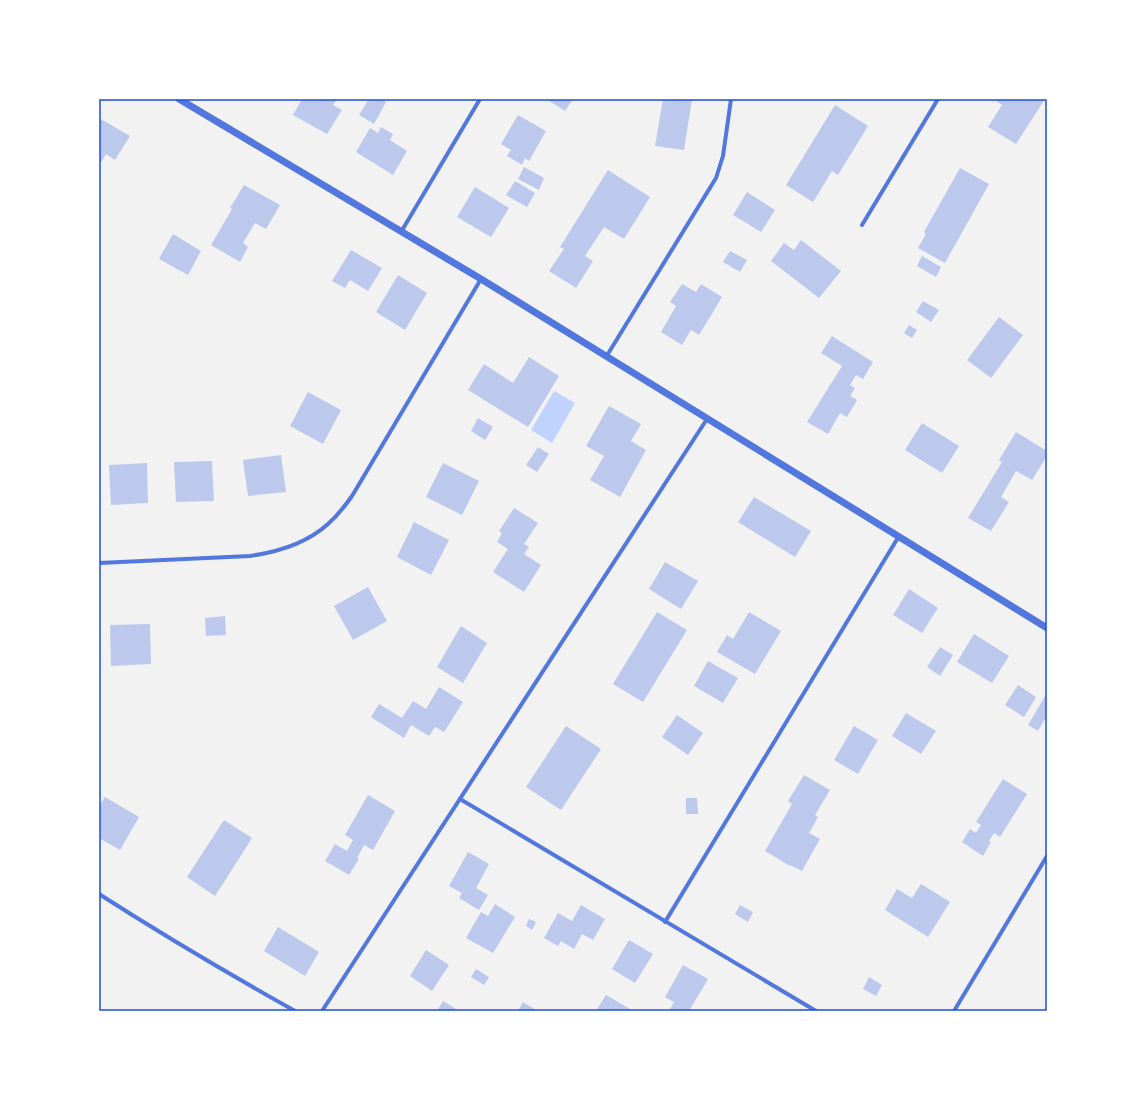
<svg xmlns="http://www.w3.org/2000/svg" width="1146" height="1110" viewBox="0 0 1146 1110" font-family="Commissioner,sans-serif">
<style>
.water{fill:#bfd3fe}
.building{fill:#bdc9ec}
.lines{fill:none;stroke-linecap:round;stroke-linejoin:round}
.minor{stroke:#5277de;stroke-width:4}
.tertiary{stroke:#5277de;stroke-width:7}
.neatline{fill:none;stroke:#1d4ed8;stroke-width:1.5}
</style>
<rect width="100%" height="100%" fill="#f2f2f2"/>
<path class="water" d="M 554,391 L 575,403 L 552,443 L 531,430 Z"/>
<g class="building">
<path d="M 302,99 L 337,99 L 333,105 L 342,110 L 327,134 L 293,115 Z"/>
<path d="M 369,99 L 381,99 L 386,102 L 374,124 L 359,115 Z"/>
<path d="M 546,99 L 573,99 L 565,111 Z"/>
<path d="M 663,99 L 692,99 L 684,150 L 655,146 Z"/>
<path d="M 997,99 L 1045,99 L 1016,144 L 988,127 L 1002,105 L 996,101 Z"/>
<path d="M 835,105 L 868,126 L 838,175 L 832,171 L 813,202 L 786,185 Z"/>
<path d="M 518,115 L 546,131 L 529,161 L 525,158 L 522,165 L 507,156 L 511,150 L 501,144 Z"/>
<path d="M 99,118 L 130,136 L 115,160 L 106,154 L 99,166 Z"/>
<path d="M 381,127 L 393,134 L 390,140 L 407,151 L 393,175 L 356,152 L 370,128 L 378,133 Z"/>
<path d="M 524,167 L 544,178 L 539,190 L 518,179 Z"/>
<path d="M 960,168 L 989,184 L 945,263 L 918,248 L 926,234 L 924,232 Z"/>
<path d="M 608,170 L 650,197 L 624,239 L 604,227 L 585,256 L 593,261 L 576,288 L 549,271 L 564,249 L 560,247 Z"/>
<path d="M 515,181 L 535,193 L 527,207 L 506,195 Z"/>
<path d="M 244,185 L 280,205 L 266,229 L 255,223 L 243,243 L 248,247 L 240,262 L 211,245 L 232,209 L 230,208 Z"/>
<path d="M 475,187 L 509,208 L 491,237 L 457,217 Z"/>
<path d="M 747,192 L 775,210 L 761,232 L 733,215 Z"/>
<path d="M 173,234 L 201,251 L 188,275 L 159,259 Z"/>
<path d="M 801,240 L 841,271 L 819,298 L 771,261 L 784,243 L 794,250 Z"/>
<path d="M 351,250 L 382,268 L 368,291 L 350,280 L 345,288 L 332,281 Z"/>
<path d="M 730,251 L 747,260 L 740,272 L 723,262 Z"/>
<path d="M 922,256 L 941,267 L 936,277 L 917,266 Z"/>
<path d="M 398,275 L 427,293 L 405,330 L 376,312 Z"/>
<path d="M 682,284 L 696,292 L 701,284 L 722,297 L 699,335 L 691,330 L 682,345 L 661,332 L 676,306 L 670,302 Z"/>
<path d="M 923,301 L 939,310 L 931,322 L 916,312 Z"/>
<path d="M 999,317 L 1023,335 L 991,378 L 967,360 Z"/>
<path d="M 909,325 L 917,330 L 912,338 L 904,333 Z"/>
<path d="M 832,336 L 873,362 L 863,379 L 856,375 L 850,385 L 855,388 L 850,396 L 857,400 L 847,417 L 840,413 L 828,434 L 807,422 L 842,366 L 821,353 Z"/>
<path d="M 529,357 L 559,376 L 528,427 L 468,390 L 484,364 L 513,383 Z"/>
<path d="M 308,392 L 341,410 L 323,444 L 290,426 Z"/>
<path d="M 609,406 L 641,424 L 631,441 L 646,450 L 620,497 L 590,480 L 604,456 L 586,446 Z"/>
<path d="M 478,418 L 493,427 L 485,440 L 471,431 Z"/>
<path d="M 922,423 L 959,446 L 942,473 L 905,450 Z"/>
<path d="M 1016,432 L 1047,451 L 1047,456 L 1032,480 L 1016,471 L 1001,497 L 1009,502 L 991,531 L 968,518 L 1002,462 L 999,460 Z"/>
<path d="M 538,447 L 549,454 L 537,472 L 526,465 Z"/>
<path d="M 281,455 L 286,492 L 248,496 L 243,460 Z"/>
<path d="M 212,461 L 214,501 L 176,502 L 174,462 Z"/>
<path d="M 147,463 L 148,503 L 111,505 L 109,465 Z"/>
<path d="M 443,463 L 479,481 L 462,515 L 426,497 Z"/>
<path d="M 754,497 L 811,531 L 795,557 L 738,522 Z"/>
<path d="M 514,508 L 538,523 L 524,544 L 529,547 L 524,554 L 541,565 L 524,592 L 493,572 L 508,549 L 497,542 L 502,533 L 499,531 Z"/>
<path d="M 414,522 L 449,540 L 431,575 L 397,557 Z"/>
<path d="M 665,562 L 698,581 L 681,609 L 649,589 Z"/>
<path d="M 368,587 L 387,621 L 353,640 L 334,606 Z"/>
<path d="M 909,589 L 938,608 L 922,633 L 893,615 Z"/>
<path d="M 657,612 L 687,630 L 643,702 L 613,684 Z"/>
<path d="M 749,612 L 781,631 L 755,674 L 717,652 L 727,635 L 733,639 Z"/>
<path d="M 225,616 L 226,635 L 206,636 L 205,618 Z"/>
<path d="M 150,624 L 151,664 L 111,666 L 110,625 Z"/>
<path d="M 461,626 L 487,643 L 463,683 L 437,667 Z"/>
<path d="M 974,634 L 1009,656 L 992,683 L 957,662 Z"/>
<path d="M 940,647 L 953,655 L 940,676 L 927,667 Z"/>
<path d="M 708,661 L 738,678 L 723,703 L 694,686 Z"/>
<path d="M 1018,685 L 1036,697 L 1024,717 L 1005,705 Z"/>
<path d="M 439,687 L 463,702 L 444,732 L 435,727 L 429,736 L 411,725 L 404,738 L 371,717 L 379,704 L 402,718 L 413,701 L 426,709 Z"/>
<path d="M 1045,696 L 1047,697 L 1047,720 L 1045,719 L 1038,731 L 1028,725 Z"/>
<path d="M 906,713 L 936,731 L 921,754 L 892,736 Z"/>
<path d="M 677,715 L 703,733 L 688,755 L 662,737 Z"/>
<path d="M 566,726 L 601,749 L 561,810 L 526,787 Z"/>
<path d="M 854,726 L 878,740 L 858,774 L 834,760 Z"/>
<path d="M 804,775 L 830,790 L 815,815 L 818,817 L 809,833 L 820,839 L 802,871 L 790,865 L 790,866 L 765,851 L 792,804 L 788,801 Z"/>
<path d="M 1003,779 L 1027,794 L 1000,837 L 994,833 L 989,841 L 991,842 L 983,856 L 962,842 L 970,829 L 976,833 L 981,825 L 976,822 Z"/>
<path d="M 368,795 L 395,811 L 373,850 L 364,845 L 357,858 L 359,859 L 349,875 L 325,861 L 335,844 L 347,851 L 353,840 L 345,835 Z"/>
<path d="M 105,797 L 139,817 L 120,850 L 99,838 L 99,807 Z"/>
<path d="M 686,798 L 697,798 L 698,814 L 686,814 Z"/>
<path d="M 224,820 L 252,838 L 215,896 L 187,877 Z"/>
<path d="M 468,852 L 489,864 L 476,888 L 488,895 L 479,910 L 459,898 L 462,893 L 449,886 Z"/>
<path d="M 921,884 L 950,902 L 928,937 L 885,910 L 897,889 L 912,898 Z"/>
<path d="M 495,904 L 515,917 L 493,953 L 466,938 L 481,912 L 488,916 Z"/>
<path d="M 581,905 L 605,919 L 593,940 L 582,934 L 574,949 L 561,941 L 558,946 L 544,938 L 558,913 L 572,921 Z"/>
<path d="M 740,905 L 753,912 L 748,922 L 735,914 Z"/>
<path d="M 529,919 L 536,922 L 532,930 L 526,926 Z"/>
<path d="M 278,927 L 319,952 L 305,976 L 264,951 Z"/>
<path d="M 629,940 L 653,954 L 635,983 L 612,969 Z"/>
<path d="M 426,950 L 449,965 L 432,991 L 410,976 Z"/>
<path d="M 683,965 L 708,979 L 689,1011 L 674,1011 L 670,1009 L 674,1002 L 665,997 Z"/>
<path d="M 476,969 L 489,977 L 484,985 L 471,977 Z"/>
<path d="M 869,977 L 882,985 L 876,996 L 863,989 Z"/>
<path d="M 606,995 L 630,1009 L 629,1011 L 596,1011 Z"/>
<path d="M 443,1001 L 456,1009 L 455,1011 L 437,1011 Z"/>
<path d="M 523,1002 L 538,1011 L 518,1011 Z"/>
</g>
<g class="lines">
<g class="minor">
<path d="M 862,225 L 938,99"/>
<path d="M 401,232 L 480,99"/>
<path d="M 606,357 L 716,178 L 723,156 L 731,99"/>
<path d="M 99,563 L 250,556 C 278,552 307,543 328,524 C 337,516 345,506 352,496 L 481,279"/>
<path d="M 460,799 L 816,1011"/>
<path d="M 99,894 C 163,935 229,974 295,1011"/>
<path d="M 665,922 L 899,536"/>
<path d="M 322,1011 L 707,419"/>
<path d="M 954,1011 L 1047,856"/>
</g>
<path class="tertiary" d="M 179,99 L 481,279 L 1047,628"/>
</g>
<rect width="1146" height="1110" fill="none" stroke="#ffffff" stroke-width="200"/>
<rect x="100" y="100" width="946" height="910" class="neatline"/>
</svg>
